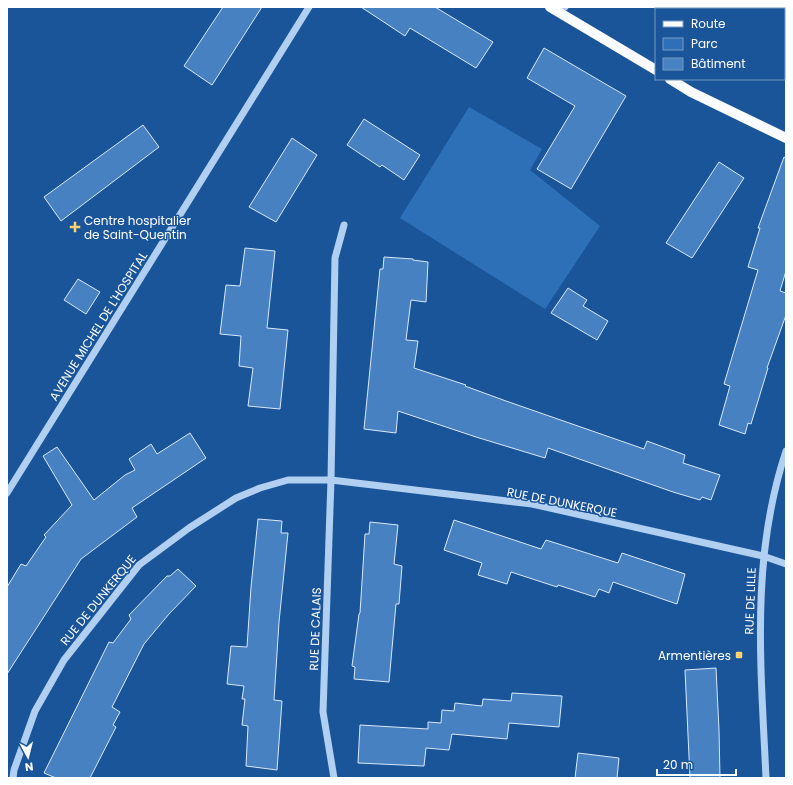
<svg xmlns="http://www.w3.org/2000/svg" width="793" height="785" viewBox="0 0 793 785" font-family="Poppins,sans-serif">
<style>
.green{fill:#2e70b7}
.building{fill:#4781c2;stroke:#d7e9fc}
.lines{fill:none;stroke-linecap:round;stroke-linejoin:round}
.minor{stroke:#b0cff1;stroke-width:7}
.major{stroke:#fafcff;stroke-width:10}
.poi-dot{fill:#ffd270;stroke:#1a559a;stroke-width:1.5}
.labels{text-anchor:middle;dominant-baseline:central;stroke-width:3;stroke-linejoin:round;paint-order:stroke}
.poi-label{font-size:12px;fill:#fff;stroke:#1a559a;text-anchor:start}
.street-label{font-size:12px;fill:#fff;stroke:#1a559a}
</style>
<rect width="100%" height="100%" fill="#1a559a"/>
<path class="green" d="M 469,107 L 542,149 L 530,170 L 600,226 L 545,309 L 400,218 Z"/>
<g class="building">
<path d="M 223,7 L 262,7 L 212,85 L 184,66 Z"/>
<path d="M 361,7 L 435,7 L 493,42 L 476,68 L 410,28 L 405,36 Z"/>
<path d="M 544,48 L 626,96 L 571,189 L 537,169 L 575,106 L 527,78 Z"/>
<path d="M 364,119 L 420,155 L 404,180 L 382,165 L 380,167 L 347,145 Z"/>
<path d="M 143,125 L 159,147 L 61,221 L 44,197 Z"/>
<path d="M 292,138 L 317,155 L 276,222 L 249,207 Z"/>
<path d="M 784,157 L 786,158 L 786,271 L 780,291 L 786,293 L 786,315 L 767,368 L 768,368 L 751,424 L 748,423 L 745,434 L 719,425 L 730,386 L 724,384 L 758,270 L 748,267 L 760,228 L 758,228 Z"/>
<path d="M 719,162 L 744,178 L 692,258 L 666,243 Z"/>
<path d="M 245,248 L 275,251 L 267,328 L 288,330 L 280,409 L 248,406 L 253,368 L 239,366 L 241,336 L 220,334 L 226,285 L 240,286 Z"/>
<path d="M 384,257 L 413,259 L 413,260 L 428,262 L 426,302 L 411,300 L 406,340 L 418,341 L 414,368 L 466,385 L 465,386 L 506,401 L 644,449 L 647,441 L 685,455 L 683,463 L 720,475 L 711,500 L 702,497 L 700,500 L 673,492 L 548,448 L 545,458 L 476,437 L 398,411 L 396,433 L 364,429 L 380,269 L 383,269 Z"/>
<path d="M 78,279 L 100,292 L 86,314 L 64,300 Z"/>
<path d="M 568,288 L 587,300 L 583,306 L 608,321 L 597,340 L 551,313 Z"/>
<path d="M 190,433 L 206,458 L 132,508 L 137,517 L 81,559 L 7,674 L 7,587 L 21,564 L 26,566 L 46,537 L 44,535 L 72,505 L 43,456 L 57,447 L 94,500 L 125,475 L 135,470 L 129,459 L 151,444 L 157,454 Z"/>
<path d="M 258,519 L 282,521 L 281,533 L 288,533 L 279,622 L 274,700 L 282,701 L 277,770 L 246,766 L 248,726 L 242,725 L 245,699 L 242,699 L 244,686 L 227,684 L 231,646 L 247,647 L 251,587 Z"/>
<path d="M 454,520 L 541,549 L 546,540 L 618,563 L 622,553 L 685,574 L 677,604 L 613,582 L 609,593 L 599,589 L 595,597 L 558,585 L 557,587 L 511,572 L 507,584 L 478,575 L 482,563 L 444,550 Z"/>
<path d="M 370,522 L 398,525 L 394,564 L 402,566 L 399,604 L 396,604 L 389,682 L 354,679 L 355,667 L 352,666 L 359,614 L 360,613 L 365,534 L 369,534 Z"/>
<path d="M 178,569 L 196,586 L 169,614 L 144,644 L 112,707 L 120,712 L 113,725 L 116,727 L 90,778 L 56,778 L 44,773 L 109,642 L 113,643 L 131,619 L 129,615 L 167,576 L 170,576 Z"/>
<path d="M 716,668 L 719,730 L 720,778 L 690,778 L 685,670 Z"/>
<path d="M 512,693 L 562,696 L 559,727 L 509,723 L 507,739 L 452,734 L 449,750 L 426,748 L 424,766 L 358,763 L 360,725 L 428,729 L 428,722 L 441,723 L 442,710 L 454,711 L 455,703 L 482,706 L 483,699 L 511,701 Z"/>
<path d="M 578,753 L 619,758 L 617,778 L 575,778 Z"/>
</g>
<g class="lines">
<g class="minor">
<path d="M 558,11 L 565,7"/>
<path d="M 7,493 L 309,7"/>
<path d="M 13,778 L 14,770 L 35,711 L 64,660 L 139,565 L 189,528 L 236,498 L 260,488 L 288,480 L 331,480 L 532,504 L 763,556 L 786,564"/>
<path d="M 334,778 L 323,712 L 331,480 L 335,258 L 344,225"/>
<path d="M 766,778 C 761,667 750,559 786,451"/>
</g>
<g class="major">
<path d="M 550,7 L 656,70"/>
<path d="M 670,79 L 691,92 L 786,138"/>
</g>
</g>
<g class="poi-dot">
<path d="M73 221h4v4h4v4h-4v4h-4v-4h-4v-4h4z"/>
<rect x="735" y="651" width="8" height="8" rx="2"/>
</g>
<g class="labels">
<g class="poi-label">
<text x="84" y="220">Centre hospitalier<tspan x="84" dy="14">de Saint-Quentin</tspan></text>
<text x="731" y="655" text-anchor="end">Armentières</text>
</g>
<g class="street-label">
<text transform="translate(98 326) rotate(-58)">AVENUE MICHEL DE L'HOSPITAL</text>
<text transform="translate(562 502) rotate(11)">RUE DE DUNKERQUE</text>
<text transform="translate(98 600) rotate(-51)">RUE DE DUNKERQUE</text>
<text transform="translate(750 601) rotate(-88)">RUE DE LILLE</text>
<text transform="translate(315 629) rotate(-88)">RUE DE CALAIS</text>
</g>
</g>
<rect width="793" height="785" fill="none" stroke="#ffffff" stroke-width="16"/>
<rect x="655" y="8" width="130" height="72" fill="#1a559a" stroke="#7699c2"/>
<rect x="663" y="21" width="20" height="6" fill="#fafcff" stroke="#7699c2"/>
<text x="691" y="28" font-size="12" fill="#ffffff">Route</text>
<rect x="663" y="38" width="20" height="12" fill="#2e70b7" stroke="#7699c2"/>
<text x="691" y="48" font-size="12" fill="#ffffff">Parc</text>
<rect x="663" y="58" width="20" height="12" fill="#4781c2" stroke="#7699c2"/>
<text x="691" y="68" font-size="12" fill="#ffffff">Bâtiment</text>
<g transform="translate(28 757) rotate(173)" stroke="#1a559a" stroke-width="3" paint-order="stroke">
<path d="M0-3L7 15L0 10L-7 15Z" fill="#ffffff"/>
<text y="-6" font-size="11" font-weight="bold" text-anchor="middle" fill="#ffffff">N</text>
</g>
<path d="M657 769v6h79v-6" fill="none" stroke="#ffffff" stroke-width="2"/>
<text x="663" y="769" font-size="12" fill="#ffffff" stroke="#1a559a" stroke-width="3" paint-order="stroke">20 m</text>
</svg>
